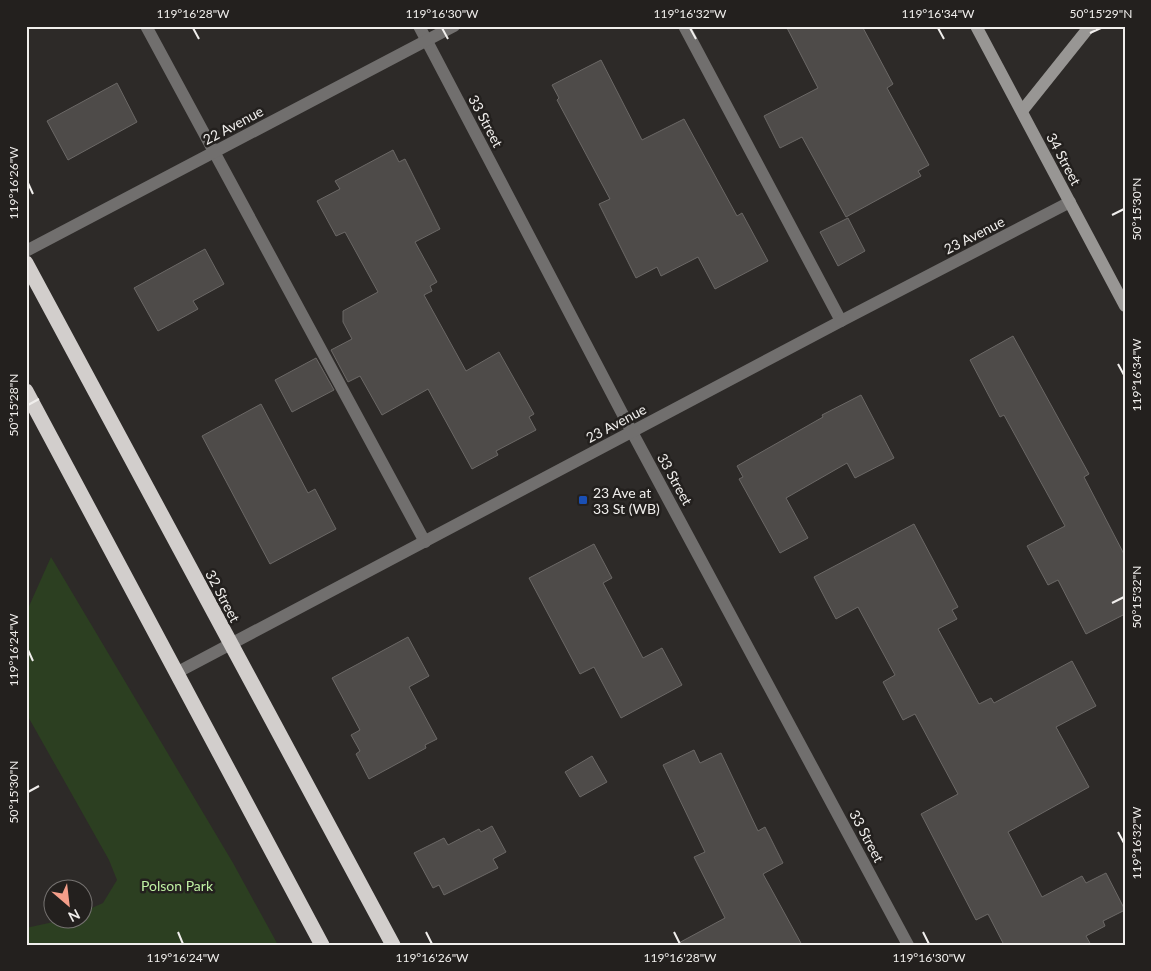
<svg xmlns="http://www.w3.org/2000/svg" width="1151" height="971" viewBox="0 0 1151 971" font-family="Lato,sans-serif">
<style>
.green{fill:#2c3f21}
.building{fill:#4e4b49;stroke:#6b6866}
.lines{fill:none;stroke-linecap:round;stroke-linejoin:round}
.lane{stroke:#716f6e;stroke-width:12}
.street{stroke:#716f6e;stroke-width:12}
.secondary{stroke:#989694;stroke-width:12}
.highway{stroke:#d2cecc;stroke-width:15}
.ticks{fill:none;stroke:#f0eeec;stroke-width:2}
.transit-dot{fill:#1a4fb4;stroke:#23201e;stroke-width:2}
.labels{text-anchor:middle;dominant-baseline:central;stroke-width:5;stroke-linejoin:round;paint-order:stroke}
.street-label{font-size:14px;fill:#f0eeec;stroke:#23201e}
.poi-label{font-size:14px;fill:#f0eeec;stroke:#23201e;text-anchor:start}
.park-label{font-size:14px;fill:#bff0a3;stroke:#23201e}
.neatline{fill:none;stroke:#f0eeec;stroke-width:2}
.ticks-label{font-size:12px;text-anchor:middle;fill:#f0eeec}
</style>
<rect width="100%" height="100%" fill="#2d2a28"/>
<path class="green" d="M 51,557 L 233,863 L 278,945 L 26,945 L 26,928 L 67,919 L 82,918 L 83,912 L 103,903 L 117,880 L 109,860 L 26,713 L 26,613 Z"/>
<g class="building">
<path d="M 786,26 L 862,26 L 893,84 L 887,88 L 929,165 L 918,171 L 921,176 L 846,217 L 802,137 L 780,148 L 764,116 L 818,88 Z"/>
<path d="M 601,60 L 642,140 L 684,119 L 737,216 L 742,213 L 768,261 L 715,289 L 698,257 L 661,276 L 657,267 L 636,278 L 599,204 L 610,199 L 557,100 L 559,98 L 552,85 Z"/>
<path d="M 117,83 L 137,122 L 68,160 L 47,121 Z"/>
<path d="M 393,150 L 399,162 L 405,159 L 440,229 L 415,242 L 437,282 L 430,286 L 432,291 L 424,295 L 466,371 L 499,352 L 534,414 L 529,417 L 536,430 L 496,451 L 498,455 L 472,469 L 428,389 L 382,415 L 360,376 L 348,382 L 331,350 L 352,339 L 343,322 L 343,311 L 378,292 L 345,232 L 336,236 L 317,201 L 340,189 L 335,181 Z"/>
<path d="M 848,218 L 865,251 L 838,266 L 820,232 Z"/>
<path d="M 205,249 L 224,284 L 193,301 L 198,309 L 158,331 L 134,288 Z"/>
<path d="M 1013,336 L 1089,474 L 1084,477 L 1125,556 L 1125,614 L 1086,634 L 1058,580 L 1048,585 L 1027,546 L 1065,526 L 1004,415 L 1000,417 L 970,360 Z"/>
<path d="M 316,358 L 334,390 L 292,412 L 275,380 Z"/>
<path d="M 861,395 L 894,458 L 855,478 L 847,463 L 786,498 L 808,538 L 780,553 L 739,479 L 743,477 L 737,466 L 823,417 L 822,415 Z"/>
<path d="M 261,404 L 308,493 L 315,489 L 336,529 L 270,564 L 202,436 Z"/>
<path d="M 914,524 L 958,607 L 952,610 L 957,619 L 938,629 L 979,704 L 991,698 L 994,703 L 1072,661 L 1096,706 L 1056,727 L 1089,787 L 1008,832 L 1042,897 L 1082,876 L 1086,883 L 1106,873 L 1125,910 L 1103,921 L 1105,926 L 1086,936 L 1091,945 L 1004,945 L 988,914 L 976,920 L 921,814 L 958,794 L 915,714 L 903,720 L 883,682 L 895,675 L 858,607 L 836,619 L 814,577 Z"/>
<path d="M 594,544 L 612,578 L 603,583 L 643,658 L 662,648 L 682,685 L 621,718 L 594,667 L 580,674 L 529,578 Z"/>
<path d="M 408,637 L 429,676 L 409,687 L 437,739 L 425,745 L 426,748 L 369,779 L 356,754 L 360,751 L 351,735 L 360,730 L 332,678 Z"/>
<path d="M 694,750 L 700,763 L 721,753 L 758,831 L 765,827 L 783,863 L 763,874 L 802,945 L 675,945 L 725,918 L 694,857 L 705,852 L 663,765 Z"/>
<path d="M 592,756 L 607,782 L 580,797 L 565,772 Z"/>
<path d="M 492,826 L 506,852 L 493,859 L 498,868 L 444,895 L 439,885 L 433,888 L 414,853 L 444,838 L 448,845 L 479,829 L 481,832 Z"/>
</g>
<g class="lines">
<g class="lane">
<path d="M 146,26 L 425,542"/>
<path d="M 684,26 L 841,321"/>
</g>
<g class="street">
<path d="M 419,26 L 632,432 L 908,945"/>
<path d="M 26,251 L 454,26"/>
<path d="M 176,673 L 841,321 L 1070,202"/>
</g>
<g class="secondary">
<path d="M 976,26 L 1125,306"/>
<path d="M 1022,111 L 1090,26"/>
</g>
<g class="highway">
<path d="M 26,263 L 393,945"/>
<path d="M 26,391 L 322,945"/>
</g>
</g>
<path class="ticks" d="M 193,28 L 199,39M 442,28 L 448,39M 690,28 L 696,39M 938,28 L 944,39M 1090,33 L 1101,28M 28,183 L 33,194M 1112,215 L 1124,209M 1118,364 L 1124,375M 28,405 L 39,399M 1112,603 L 1124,597M 28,650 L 33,661M 28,792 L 39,786M 1118,832 L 1124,843M 178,932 L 183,944M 426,932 L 432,944M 674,932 L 680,944M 923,932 L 929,944"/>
<rect class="transit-dot" x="578" y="495" width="10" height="10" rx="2.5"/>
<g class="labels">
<g class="street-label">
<text transform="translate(486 121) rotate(62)">33 Street</text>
<text transform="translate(233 125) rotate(-28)">22 Avenue</text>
<text transform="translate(1064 159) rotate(62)">34 Street</text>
<text transform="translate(974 235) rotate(-27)">23 Avenue</text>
<text transform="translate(616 423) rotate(-28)">23 Avenue</text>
<text transform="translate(675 479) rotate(61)">33 Street</text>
<text transform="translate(223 596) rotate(62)">32 Street</text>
<text transform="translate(867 836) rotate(62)">33 Street</text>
</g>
<g class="poi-label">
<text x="593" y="492">23 Ave at<tspan x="593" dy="16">33 St (WB)</tspan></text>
</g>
<g class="park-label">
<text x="177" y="885">Polson Park</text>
</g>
</g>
<rect width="1151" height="971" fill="none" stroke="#23201e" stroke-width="55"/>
<g transform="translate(68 904) rotate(152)"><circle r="24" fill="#23201e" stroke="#757270"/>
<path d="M0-4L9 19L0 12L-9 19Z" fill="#f49e8a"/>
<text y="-8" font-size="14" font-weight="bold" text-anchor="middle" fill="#f0eeec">N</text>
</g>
<rect x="28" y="28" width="1096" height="916" class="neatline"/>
<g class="ticks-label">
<text x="193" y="18">119°16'28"W</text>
<text x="442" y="18">119°16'30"W</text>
<text x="690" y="18">119°16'32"W</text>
<text x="938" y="18">119°16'34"W</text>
<text x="1101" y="18">50°15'29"N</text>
<text transform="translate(14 183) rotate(-90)" y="4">119°16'26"W</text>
<text transform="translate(1137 209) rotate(-90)" y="4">50°15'30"N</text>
<text transform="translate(1137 375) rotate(-90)" y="4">119°16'34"W</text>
<text transform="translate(14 405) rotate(-90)" y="4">50°15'28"N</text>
<text transform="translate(1137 597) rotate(-90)" y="4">50°15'32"N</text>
<text transform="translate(14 650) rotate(-90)" y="4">119°16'24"W</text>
<text transform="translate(14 792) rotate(-90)" y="4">50°15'30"N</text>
<text transform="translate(1137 843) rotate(-90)" y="4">119°16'32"W</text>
<text x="183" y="962">119°16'24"W</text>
<text x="432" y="962">119°16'26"W</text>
<text x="680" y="962">119°16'28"W</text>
<text x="929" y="962">119°16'30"W</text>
</g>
</svg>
